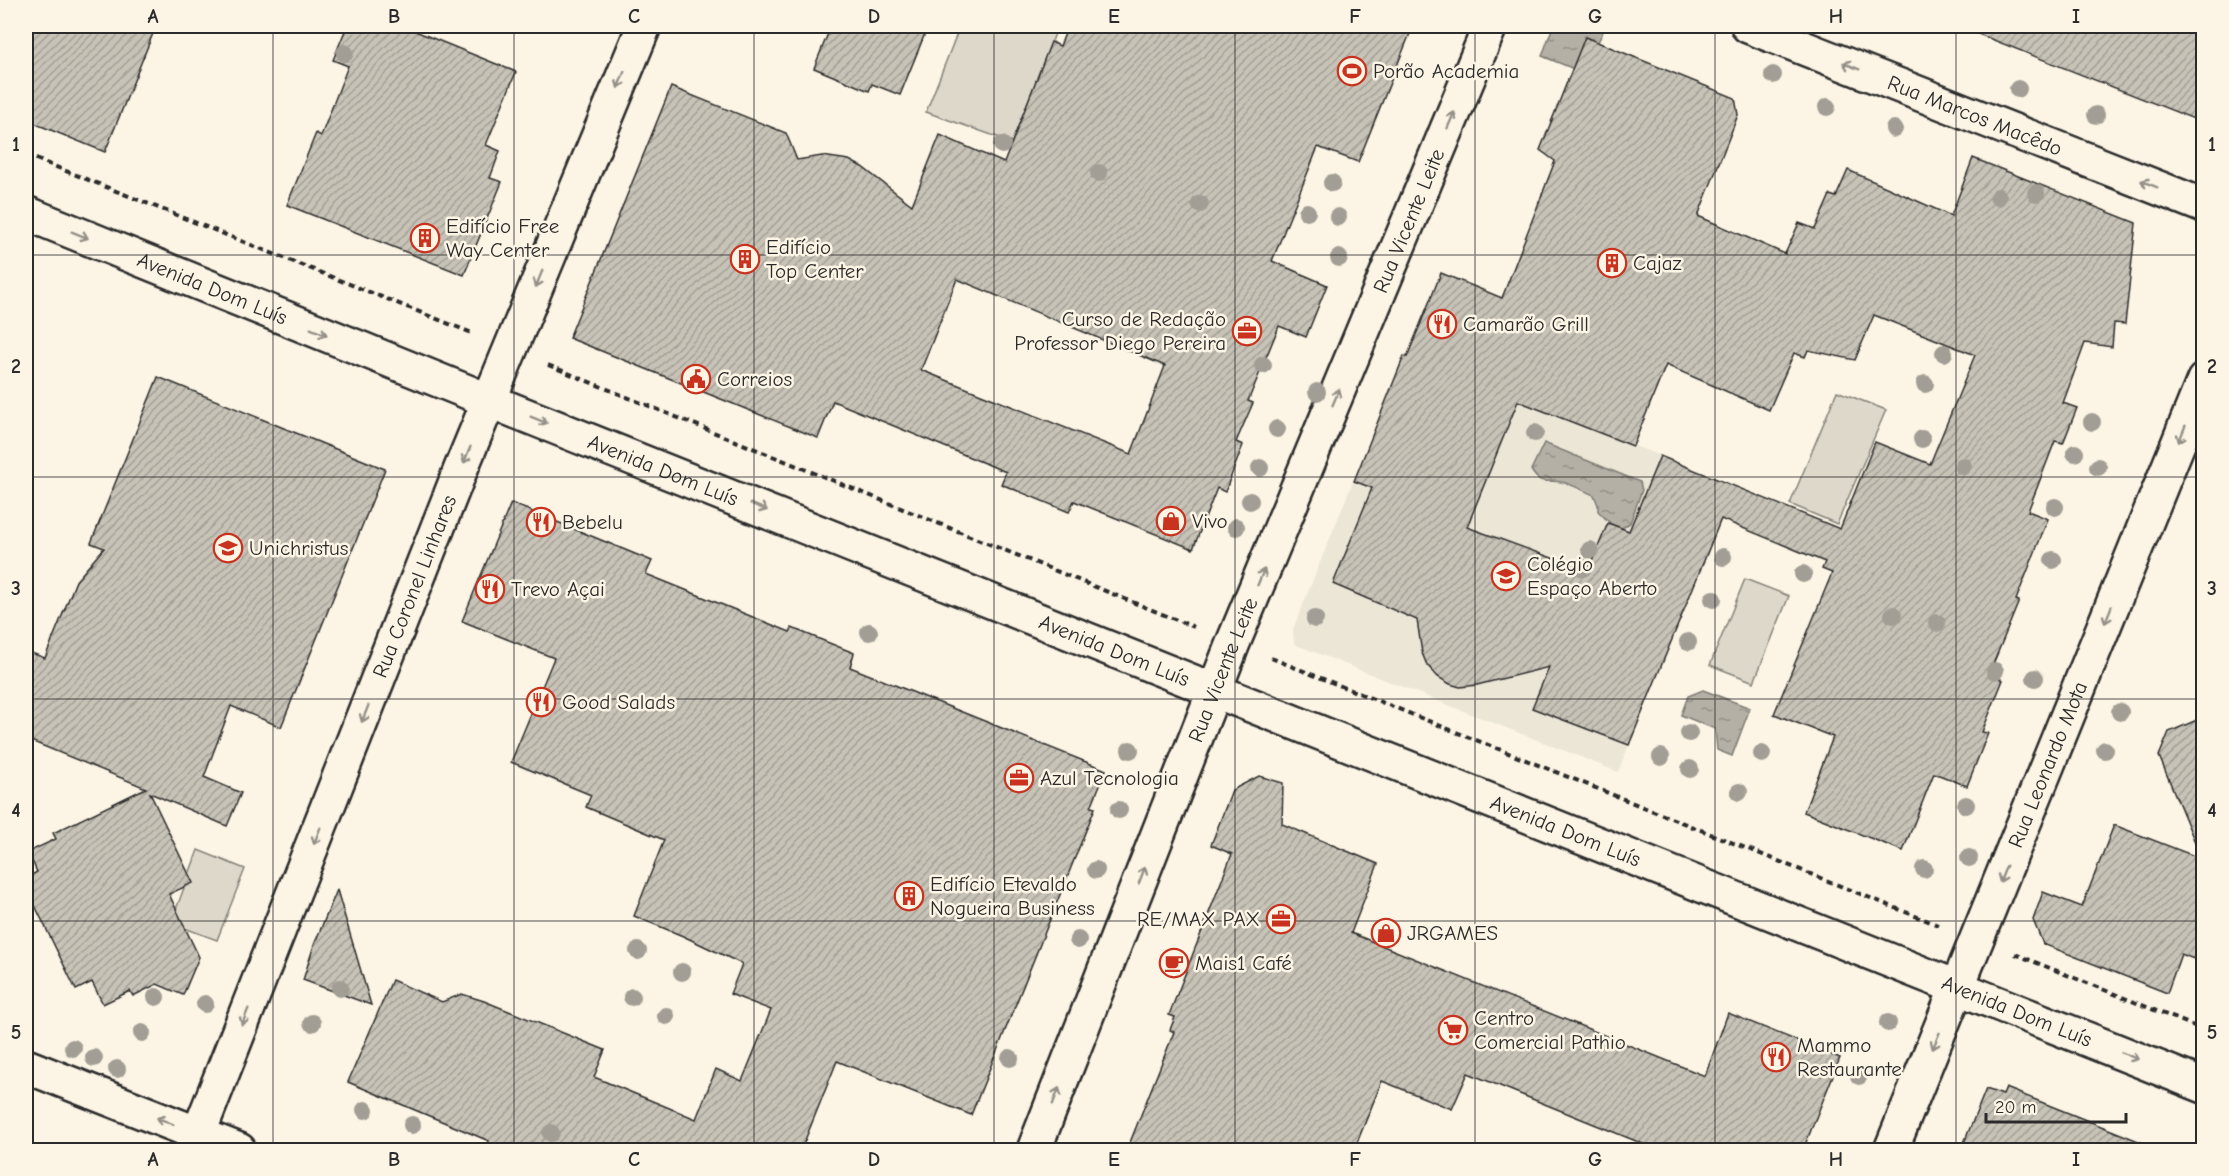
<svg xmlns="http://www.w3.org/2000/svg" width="2229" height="1176" viewBox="0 0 2229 1176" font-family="'Comic Neue',sans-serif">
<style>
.built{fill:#ece6d7}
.grass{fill:#ded8ca;stroke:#84827a;stroke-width:1.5}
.water{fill:url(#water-ripples);stroke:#7d7b74;stroke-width:1.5}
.building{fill:url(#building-hatch);stroke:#2b2b2b;stroke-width:1.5;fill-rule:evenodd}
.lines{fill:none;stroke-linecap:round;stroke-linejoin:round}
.minor-casing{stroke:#2b2b2b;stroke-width:38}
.primary-casing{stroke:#2b2b2b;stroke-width:38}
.path{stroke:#2b2b2b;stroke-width:4;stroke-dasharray:6 4.5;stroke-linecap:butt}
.minor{stroke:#fcf5e5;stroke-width:33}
.primary{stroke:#fcf5e5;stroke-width:33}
.tree{fill:#a29e95}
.oneway{stroke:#949088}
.grid{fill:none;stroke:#2b2b2b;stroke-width:1.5;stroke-opacity:0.55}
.labels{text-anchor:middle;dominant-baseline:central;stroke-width:5;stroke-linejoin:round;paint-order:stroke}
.poi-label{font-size:21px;fill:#2b2b2b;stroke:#fcf5e5;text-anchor:start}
.street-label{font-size:21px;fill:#2b2b2b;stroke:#fcf5e5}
.neatline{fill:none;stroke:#2b2b2b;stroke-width:2}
.grid-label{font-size:20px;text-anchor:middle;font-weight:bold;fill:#2b2b2b}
</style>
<defs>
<pattern id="water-ripples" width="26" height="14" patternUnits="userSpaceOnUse" patternTransform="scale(1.5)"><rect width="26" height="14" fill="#b4b0a5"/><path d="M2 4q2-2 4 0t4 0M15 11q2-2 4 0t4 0" fill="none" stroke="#938f87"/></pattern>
<pattern id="building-hatch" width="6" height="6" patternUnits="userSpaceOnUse" patternTransform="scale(1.5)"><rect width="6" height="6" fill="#c8c3b7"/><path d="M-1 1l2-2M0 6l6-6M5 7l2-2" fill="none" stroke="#a39f95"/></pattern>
</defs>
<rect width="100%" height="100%" fill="#fcf5e5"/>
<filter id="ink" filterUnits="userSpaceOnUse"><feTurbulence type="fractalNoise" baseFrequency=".0167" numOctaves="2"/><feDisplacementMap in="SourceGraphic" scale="12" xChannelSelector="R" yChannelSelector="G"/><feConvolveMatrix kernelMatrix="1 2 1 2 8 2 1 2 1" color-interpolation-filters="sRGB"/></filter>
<g filter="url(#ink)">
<path class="built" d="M 1404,356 L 1735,485 L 1618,772 L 1294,644 L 1293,629 Z"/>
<g class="grass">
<path d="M 960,26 L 1058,26 L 1012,142 L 926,112 Z"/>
<path d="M 1837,391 L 1886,410 L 1837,524 L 1790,504 Z"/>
<path d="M 1745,579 L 1789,596 L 1754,682 L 1710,665 Z"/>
<path d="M 198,850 L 245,869 L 217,940 L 171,923 Z"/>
</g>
<g class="water">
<path d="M 1553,26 L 1605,27 L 1584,73 L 1542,56 Z"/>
<path d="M 1544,443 L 1640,482 L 1642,490 L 1630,523 L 1622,528 L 1612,525 L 1598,511 L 1598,505 L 1594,495 C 1584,491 1572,484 1561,482 C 1547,479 1541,487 1531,470 Z"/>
<path d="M 1703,690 L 1750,708 L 1732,756 L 1717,750 L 1715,729 L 1681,715 L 1688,696 Z"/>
</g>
<g class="building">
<path d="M 26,26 L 156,26 L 105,152 L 26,120 Z"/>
<path d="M 347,26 L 403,26 L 516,72 L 486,145 L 500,151 L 490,178 L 502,182 L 464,275 L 287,205 L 316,133 L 321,136 L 348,66 L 333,60 Z"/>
<path d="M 831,26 L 928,26 L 900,95 L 872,84 L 869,91 L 814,68 Z"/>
<path d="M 1068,26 L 1413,26 L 1358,162 L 1318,147 L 1272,261 L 1327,285 L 1306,337 L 1279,326 L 1248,401 L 1253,403 L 1236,442 L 1243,445 L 1225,492 L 1217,488 L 1193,549 L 1074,501 L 1069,512 L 1001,484 L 1006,472 L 833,401 L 818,438 L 569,338 L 671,87 L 786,133 L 797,160 L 822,156 L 849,160 L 862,167 L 912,205 L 940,135 L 1004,163 L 1051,42 L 1060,46 ZM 957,279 L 1165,366 L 1131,454 L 921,370 Z"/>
<path d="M 1963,26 L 2204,26 L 2204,123 L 1963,28 Z"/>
<path d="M 1585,37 L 1735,98 L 1738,115 L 1698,216 L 1785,254 L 1799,223 L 1815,229 L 1830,195 L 1836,197 L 1848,170 L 1951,216 L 1973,158 L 2136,223 L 2125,324 L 2114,323 L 2112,347 L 2085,343 L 2063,403 L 2077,408 L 2063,443 L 2055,441 L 2028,511 L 2048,519 L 2016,600 L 2019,601 L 1989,674 L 2003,680 L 1982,732 L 1988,733 L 1967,786 L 1934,773 L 1903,851 L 1804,812 L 1833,737 L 1774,714 L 1832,573 L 1822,569 L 1825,562 L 1721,519 L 1629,745 L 1532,708 L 1549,667 L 1477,685 L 1460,687 L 1450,684 L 1438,677 L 1427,665 L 1422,653 L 1417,620 L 1333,584 L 1372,488 L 1354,481 L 1404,356 L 1407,357 L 1441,273 L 1502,298 L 1555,161 L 1540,150 ZM 1874,315 L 1975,355 L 1930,464 L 1875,442 L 1840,529 L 1660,456 L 1629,531 L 1608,523 L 1588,571 L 1467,527 L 1518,401 L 1633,446 L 1666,365 L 1769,410 L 1794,353 L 1805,357 L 1808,350 L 1855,360 Z"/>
<path d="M 158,377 L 385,469 L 281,727 L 231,706 L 204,777 L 241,793 L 227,826 L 150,793 L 193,883 L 169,894 L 199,957 L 183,995 L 157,984 L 133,996 L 130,991 L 103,1004 L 92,982 L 76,990 L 26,887 L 26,878 L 37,872 L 28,852 L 56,839 L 53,833 L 146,788 L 26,739 L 26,651 L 45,658 L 76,581 L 104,548 L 91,543 Z"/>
<path d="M 511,503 L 652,561 L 646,574 L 790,632 L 792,628 L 854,653 L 850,667 L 1106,770 L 1091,807 L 1095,808 L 971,1115 L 837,1061 L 801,1150 L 485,1150 L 489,1141 L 348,1082 L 392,980 L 442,1002 L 462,994 L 484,1001 L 605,1050 L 594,1077 L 696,1119 L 716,1069 L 742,1081 L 771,1010 L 730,994 L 742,964 L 683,936 L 634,916 L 664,840 L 586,807 L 591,795 L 511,762 L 554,658 L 462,621 Z"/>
<path d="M 2204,717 L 2204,963 L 2181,954 L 2167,993 L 2043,944 L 2033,920 L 2043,892 L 2082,907 L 2114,825 L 2202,859 L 2159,756 L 2169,732 Z"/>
<path d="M 1259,776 L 1283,783 L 1282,824 L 1378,864 L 1351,933 L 1705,1076 L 1728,1013 L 1840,1058 L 1803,1150 L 1658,1150 L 1468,1073 L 1452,1109 L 1382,1081 L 1354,1150 L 1127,1150 L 1174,1032 L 1170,1030 L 1175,1017 L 1169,1015 L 1232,854 L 1211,845 L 1232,790 Z"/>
<path d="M 337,890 L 371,1005 L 303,980 L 314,945 Z"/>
<path d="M 2006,1088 L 2156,1148 L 2156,1150 L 1961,1150 L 1986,1089 L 2003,1095 Z"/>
</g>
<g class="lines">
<g class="minor-casing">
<g id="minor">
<path id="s1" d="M 1748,26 L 2204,206"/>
<path d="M 26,1066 L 239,1150"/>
<path id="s2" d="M 192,1150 L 462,466 L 644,26"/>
<path id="s3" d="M 1034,1150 L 1233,643 L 1490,26"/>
<path id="s4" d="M 1891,1150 L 2204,380"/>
</g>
</g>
<g class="primary-casing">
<g id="primary">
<path id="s5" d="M 26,213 L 490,401 L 2204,1086"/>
</g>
</g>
<g class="path">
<path d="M 26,155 L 472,333"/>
<path d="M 548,365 L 1194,627"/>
<path d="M 1271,658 L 1938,925"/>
<path d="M 2015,954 L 2204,1030"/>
</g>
<use href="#minor" class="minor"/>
<use href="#primary" class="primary"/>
</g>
<g class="tree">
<circle cx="345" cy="53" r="9"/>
<circle cx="1773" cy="75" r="9"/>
<circle cx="2018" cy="89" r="9"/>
<circle cx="1827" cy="107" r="9"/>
<circle cx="2096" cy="115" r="9"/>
<circle cx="1894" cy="129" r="9"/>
<circle cx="1002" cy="145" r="9"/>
<circle cx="1099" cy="173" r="9"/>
<circle cx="1332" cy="183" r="9"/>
<circle cx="2036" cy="193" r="9"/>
<circle cx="1998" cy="197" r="9"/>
<circle cx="1200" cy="204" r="9"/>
<circle cx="1307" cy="212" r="9"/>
<circle cx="1338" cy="217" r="9"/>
<circle cx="1339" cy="258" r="9"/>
<circle cx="1944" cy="353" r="9"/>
<circle cx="1263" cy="365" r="9"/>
<circle cx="1925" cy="384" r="9"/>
<circle cx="1317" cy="392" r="9"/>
<circle cx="2092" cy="422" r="9"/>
<circle cx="1277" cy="429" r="9"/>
<circle cx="1535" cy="433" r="9"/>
<circle cx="1922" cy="439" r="9"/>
<circle cx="2075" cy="453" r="9"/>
<circle cx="1963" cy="466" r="9"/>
<circle cx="2098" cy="467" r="9"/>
<circle cx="1260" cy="468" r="9"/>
<circle cx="1250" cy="501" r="9"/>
<circle cx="2055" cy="507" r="9"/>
<circle cx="1236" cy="527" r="9"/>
<circle cx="1590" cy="550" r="9"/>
<circle cx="1723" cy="557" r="9"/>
<circle cx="2053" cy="560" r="9"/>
<circle cx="1583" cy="568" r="9"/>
<circle cx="1803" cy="574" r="9"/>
<circle cx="1713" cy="599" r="9"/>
<circle cx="1893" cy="615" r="9"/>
<circle cx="1315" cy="619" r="9"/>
<circle cx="1937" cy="623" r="9"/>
<circle cx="869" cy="632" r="9"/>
<circle cx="1688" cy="642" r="9"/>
<circle cx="1995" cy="671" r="9"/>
<circle cx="2035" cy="678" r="9"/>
<circle cx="2120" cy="712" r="9"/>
<circle cx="1689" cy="733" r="9"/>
<circle cx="1130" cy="750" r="9"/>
<circle cx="2105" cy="750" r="9"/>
<circle cx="1762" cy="754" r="9"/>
<circle cx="1661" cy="757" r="9"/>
<circle cx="1690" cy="769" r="9"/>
<circle cx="1739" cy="792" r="9"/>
<circle cx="1966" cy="805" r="9"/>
<circle cx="1119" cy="810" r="9"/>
<circle cx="1969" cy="858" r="9"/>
<circle cx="1924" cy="869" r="9"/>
<circle cx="1096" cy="870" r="9"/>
<circle cx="1078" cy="940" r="9"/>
<circle cx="638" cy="951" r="9"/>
<circle cx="682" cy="972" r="9"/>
<circle cx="340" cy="988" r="9"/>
<circle cx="156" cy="997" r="9"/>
<circle cx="632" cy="997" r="9"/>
<circle cx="205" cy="1004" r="9"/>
<circle cx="666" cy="1016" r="9"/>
<circle cx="312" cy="1023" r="9"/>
<circle cx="1888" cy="1023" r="9"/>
<circle cx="142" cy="1033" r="9"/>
<circle cx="73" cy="1048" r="9"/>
<circle cx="94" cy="1058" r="9"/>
<circle cx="1010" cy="1058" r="9"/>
<circle cx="117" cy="1069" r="9"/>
<circle cx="1859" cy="1076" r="9"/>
<circle cx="365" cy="1110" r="9"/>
<circle cx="412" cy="1125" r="9"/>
<circle cx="551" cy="1133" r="9"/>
</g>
<defs><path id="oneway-shaft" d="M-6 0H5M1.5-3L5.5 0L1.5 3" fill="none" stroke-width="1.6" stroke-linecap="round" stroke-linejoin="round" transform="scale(1.5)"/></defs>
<g class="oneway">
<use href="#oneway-shaft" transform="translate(1851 66) rotate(-158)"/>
<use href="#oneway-shaft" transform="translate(621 80) rotate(112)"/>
<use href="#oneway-shaft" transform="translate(1451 120) rotate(-67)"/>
<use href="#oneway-shaft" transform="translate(2149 184) rotate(-158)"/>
<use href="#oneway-shaft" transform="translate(80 235) rotate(22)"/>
<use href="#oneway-shaft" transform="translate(539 279) rotate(112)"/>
<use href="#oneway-shaft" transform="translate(319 332) rotate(22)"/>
<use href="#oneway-shaft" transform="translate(1336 397) rotate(-67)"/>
<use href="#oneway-shaft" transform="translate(539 420) rotate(22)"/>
<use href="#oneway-shaft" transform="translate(2182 434) rotate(112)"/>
<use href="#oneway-shaft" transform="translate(467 455) rotate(113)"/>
<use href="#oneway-shaft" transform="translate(759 507) rotate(22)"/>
<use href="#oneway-shaft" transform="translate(1261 577) rotate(-67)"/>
<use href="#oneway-shaft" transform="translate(2108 615) rotate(112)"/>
<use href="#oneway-shaft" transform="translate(365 714) rotate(112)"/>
<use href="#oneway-shaft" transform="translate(317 836) rotate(112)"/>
<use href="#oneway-shaft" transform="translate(2003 874) rotate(112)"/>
<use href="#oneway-shaft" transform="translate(1142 875) rotate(-69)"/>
<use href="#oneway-shaft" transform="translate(245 1017) rotate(112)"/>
<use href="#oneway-shaft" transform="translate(1936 1041) rotate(113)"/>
<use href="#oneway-shaft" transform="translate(2130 1056) rotate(22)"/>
<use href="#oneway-shaft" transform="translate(1056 1096) rotate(-69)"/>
<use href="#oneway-shaft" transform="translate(165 1121) rotate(-158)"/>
</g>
</g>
<path class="grid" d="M 273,26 L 273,1150M 514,26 L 514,1150M 754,26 L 754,1150M 994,26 L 994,1150M 1235,26 L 1235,1150M 1475,26 L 1475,1150M 1715,26 L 1715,1150M 1956,26 L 1956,1150M 26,255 L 2204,255M 26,477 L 2204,477M 26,699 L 2204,699M 26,921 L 2204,921"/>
<defs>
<g id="stadium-ring" transform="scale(1.5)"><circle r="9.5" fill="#fcf5e5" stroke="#c8321e" stroke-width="1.5"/><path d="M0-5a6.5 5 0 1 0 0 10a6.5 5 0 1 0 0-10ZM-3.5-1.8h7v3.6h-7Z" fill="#c8321e"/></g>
<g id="building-ring" transform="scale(1.5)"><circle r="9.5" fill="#fcf5e5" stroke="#c8321e" stroke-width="1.5"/><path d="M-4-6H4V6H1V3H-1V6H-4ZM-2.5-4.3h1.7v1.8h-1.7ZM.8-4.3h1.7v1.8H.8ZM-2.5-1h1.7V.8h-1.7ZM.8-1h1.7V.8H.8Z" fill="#c8321e"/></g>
<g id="restaurant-ring" transform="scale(1.5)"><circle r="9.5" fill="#fcf5e5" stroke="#c8321e" stroke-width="1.5"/><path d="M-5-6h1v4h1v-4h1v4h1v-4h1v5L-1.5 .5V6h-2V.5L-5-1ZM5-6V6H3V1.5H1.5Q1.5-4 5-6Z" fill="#c8321e"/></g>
<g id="office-ring" transform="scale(1.5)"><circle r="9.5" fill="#fcf5e5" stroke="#c8321e" stroke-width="1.5"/><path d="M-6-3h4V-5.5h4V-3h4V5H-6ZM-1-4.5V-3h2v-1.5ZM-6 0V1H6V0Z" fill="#c8321e"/></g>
<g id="civic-ring" transform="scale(1.5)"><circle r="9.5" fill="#fcf5e5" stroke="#c8321e" stroke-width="1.5"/><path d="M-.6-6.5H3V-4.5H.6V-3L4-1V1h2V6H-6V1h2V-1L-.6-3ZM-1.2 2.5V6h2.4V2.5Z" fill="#c8321e"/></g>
<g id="shop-ring" transform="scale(1.5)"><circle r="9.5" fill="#fcf5e5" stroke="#c8321e" stroke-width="1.5"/><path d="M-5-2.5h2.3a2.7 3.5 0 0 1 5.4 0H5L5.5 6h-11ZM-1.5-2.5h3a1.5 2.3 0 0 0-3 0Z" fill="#c8321e"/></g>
<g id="university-ring" transform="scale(1.5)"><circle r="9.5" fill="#fcf5e5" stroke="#c8321e" stroke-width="1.5"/><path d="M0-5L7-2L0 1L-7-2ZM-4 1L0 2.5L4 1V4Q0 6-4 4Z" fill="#c8321e"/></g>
<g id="school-ring" transform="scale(1.5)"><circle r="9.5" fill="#fcf5e5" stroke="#c8321e" stroke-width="1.5"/><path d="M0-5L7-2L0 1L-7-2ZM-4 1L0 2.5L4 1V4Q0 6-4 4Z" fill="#c8321e"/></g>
<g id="cafe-ring" transform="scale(1.5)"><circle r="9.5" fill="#fcf5e5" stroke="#c8321e" stroke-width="1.5"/><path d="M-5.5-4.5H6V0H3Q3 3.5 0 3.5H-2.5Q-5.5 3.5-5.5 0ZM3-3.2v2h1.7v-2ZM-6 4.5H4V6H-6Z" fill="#c8321e"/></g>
<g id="supermarket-ring" transform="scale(1.5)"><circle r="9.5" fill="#fcf5e5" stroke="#c8321e" stroke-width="1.5"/><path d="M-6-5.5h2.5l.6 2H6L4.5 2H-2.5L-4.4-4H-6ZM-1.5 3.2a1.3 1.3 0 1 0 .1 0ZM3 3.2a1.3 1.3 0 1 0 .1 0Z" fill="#c8321e"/></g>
</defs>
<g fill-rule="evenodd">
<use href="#stadium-ring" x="1352" y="71"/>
<use href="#building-ring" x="425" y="238"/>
<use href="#building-ring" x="745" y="259"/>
<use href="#building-ring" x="1612" y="263"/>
<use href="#restaurant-ring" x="1442" y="324"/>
<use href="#office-ring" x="1247" y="331"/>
<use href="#civic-ring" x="696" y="379"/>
<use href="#shop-ring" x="1171" y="521"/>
<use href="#restaurant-ring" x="541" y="522"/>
<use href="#university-ring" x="228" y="548"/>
<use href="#school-ring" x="1506" y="576"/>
<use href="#restaurant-ring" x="490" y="589"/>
<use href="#restaurant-ring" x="541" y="702"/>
<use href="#office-ring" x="1019" y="778"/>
<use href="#building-ring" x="909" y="896"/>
<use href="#office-ring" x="1281" y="919"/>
<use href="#shop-ring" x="1386" y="933"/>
<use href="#cafe-ring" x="1174" y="963"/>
<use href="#supermarket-ring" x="1453" y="1030"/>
<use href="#restaurant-ring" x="1776" y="1057"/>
</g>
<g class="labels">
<g class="poi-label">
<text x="1373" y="71">Porão Academia</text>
<text x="446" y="226">Edifício Free<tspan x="446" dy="24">Way Center</tspan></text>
<text x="766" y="247">Edifício<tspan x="766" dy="24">Top Center</tspan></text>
<text x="1633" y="263">Cajaz</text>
<text x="1226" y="319" text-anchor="end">Curso de Redação<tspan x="1226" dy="24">Professor Diego Pereira</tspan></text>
<text x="1463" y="324">Camarão Grill</text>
<text x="717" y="379">Correios</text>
<text x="1192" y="521">Vivo</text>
<text x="562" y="522">Bebelu</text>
<text x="249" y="548">Unichristus</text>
<text x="1527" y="564">Colégio<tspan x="1527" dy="24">Espaço Aberto</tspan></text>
<text x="511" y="589">Trevo Açai</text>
<text x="562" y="702">Good Salads</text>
<text x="1040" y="778">Azul Tecnologia</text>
<text x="930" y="884">Edifício Etevaldo<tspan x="930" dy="24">Nogueira Business</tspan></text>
<text x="1260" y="919" text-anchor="end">RE/MAX PAX</text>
<text x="1407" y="933">JRGAMES</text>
<text x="1195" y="963">Mais1 Café</text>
<text x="1474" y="1018">Centro<tspan x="1474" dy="24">Comercial Pathio</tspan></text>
<text x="1797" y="1045">Mammo<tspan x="1797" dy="24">Restaurante</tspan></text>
</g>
<g class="street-label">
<text stroke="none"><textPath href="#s1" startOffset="244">Rua Marcos Macêdo</textPath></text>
<text stroke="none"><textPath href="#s3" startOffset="1002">Rua Vicente Leite</textPath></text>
<text stroke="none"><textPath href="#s5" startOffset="201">Avenida Dom Luís</textPath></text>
<text stroke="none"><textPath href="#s5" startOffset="687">Avenida Dom Luís</textPath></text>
<text stroke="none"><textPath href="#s2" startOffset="606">Rua Coronel Linhares</textPath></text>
<text stroke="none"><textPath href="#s5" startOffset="1173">Avenida Dom Luís</textPath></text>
<text stroke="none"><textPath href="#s3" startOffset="516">Rua Vicente Leite</textPath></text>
<text stroke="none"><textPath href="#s4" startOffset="416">Rua Leonardo Mota</textPath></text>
<text stroke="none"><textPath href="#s5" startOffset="1659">Avenida Dom Luís</textPath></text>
<text stroke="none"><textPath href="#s5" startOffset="2145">Avenida Dom Luís</textPath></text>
</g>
</g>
<rect width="2229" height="1176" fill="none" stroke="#fcf5e5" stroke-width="66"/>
<path d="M1986 1113v9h140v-9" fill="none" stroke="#2b2b2b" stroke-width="3"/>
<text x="1995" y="1113" font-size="18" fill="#2b2b2b" stroke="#fcf5e5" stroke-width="4.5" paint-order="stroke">20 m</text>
<rect x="33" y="33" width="2163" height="1110" class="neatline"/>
<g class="grid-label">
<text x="153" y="23">A</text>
<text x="394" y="23">B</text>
<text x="634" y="23">C</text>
<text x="874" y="23">D</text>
<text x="1114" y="23">E</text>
<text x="1355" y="23">F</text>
<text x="1595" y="23">G</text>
<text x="1836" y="23">H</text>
<text x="2076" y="23">I</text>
<text x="16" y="151">1</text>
<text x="2212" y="151">1</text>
<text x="16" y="373">2</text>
<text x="2212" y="373">2</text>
<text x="16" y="595">3</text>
<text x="2212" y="595">3</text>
<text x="16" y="817">4</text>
<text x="2212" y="817">4</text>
<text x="16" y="1039">5</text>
<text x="2212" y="1039">5</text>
<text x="153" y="1166">A</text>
<text x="394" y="1166">B</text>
<text x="634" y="1166">C</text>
<text x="874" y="1166">D</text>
<text x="1114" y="1166">E</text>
<text x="1355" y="1166">F</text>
<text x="1595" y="1166">G</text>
<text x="1836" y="1166">H</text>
<text x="2076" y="1166">I</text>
</g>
</svg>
